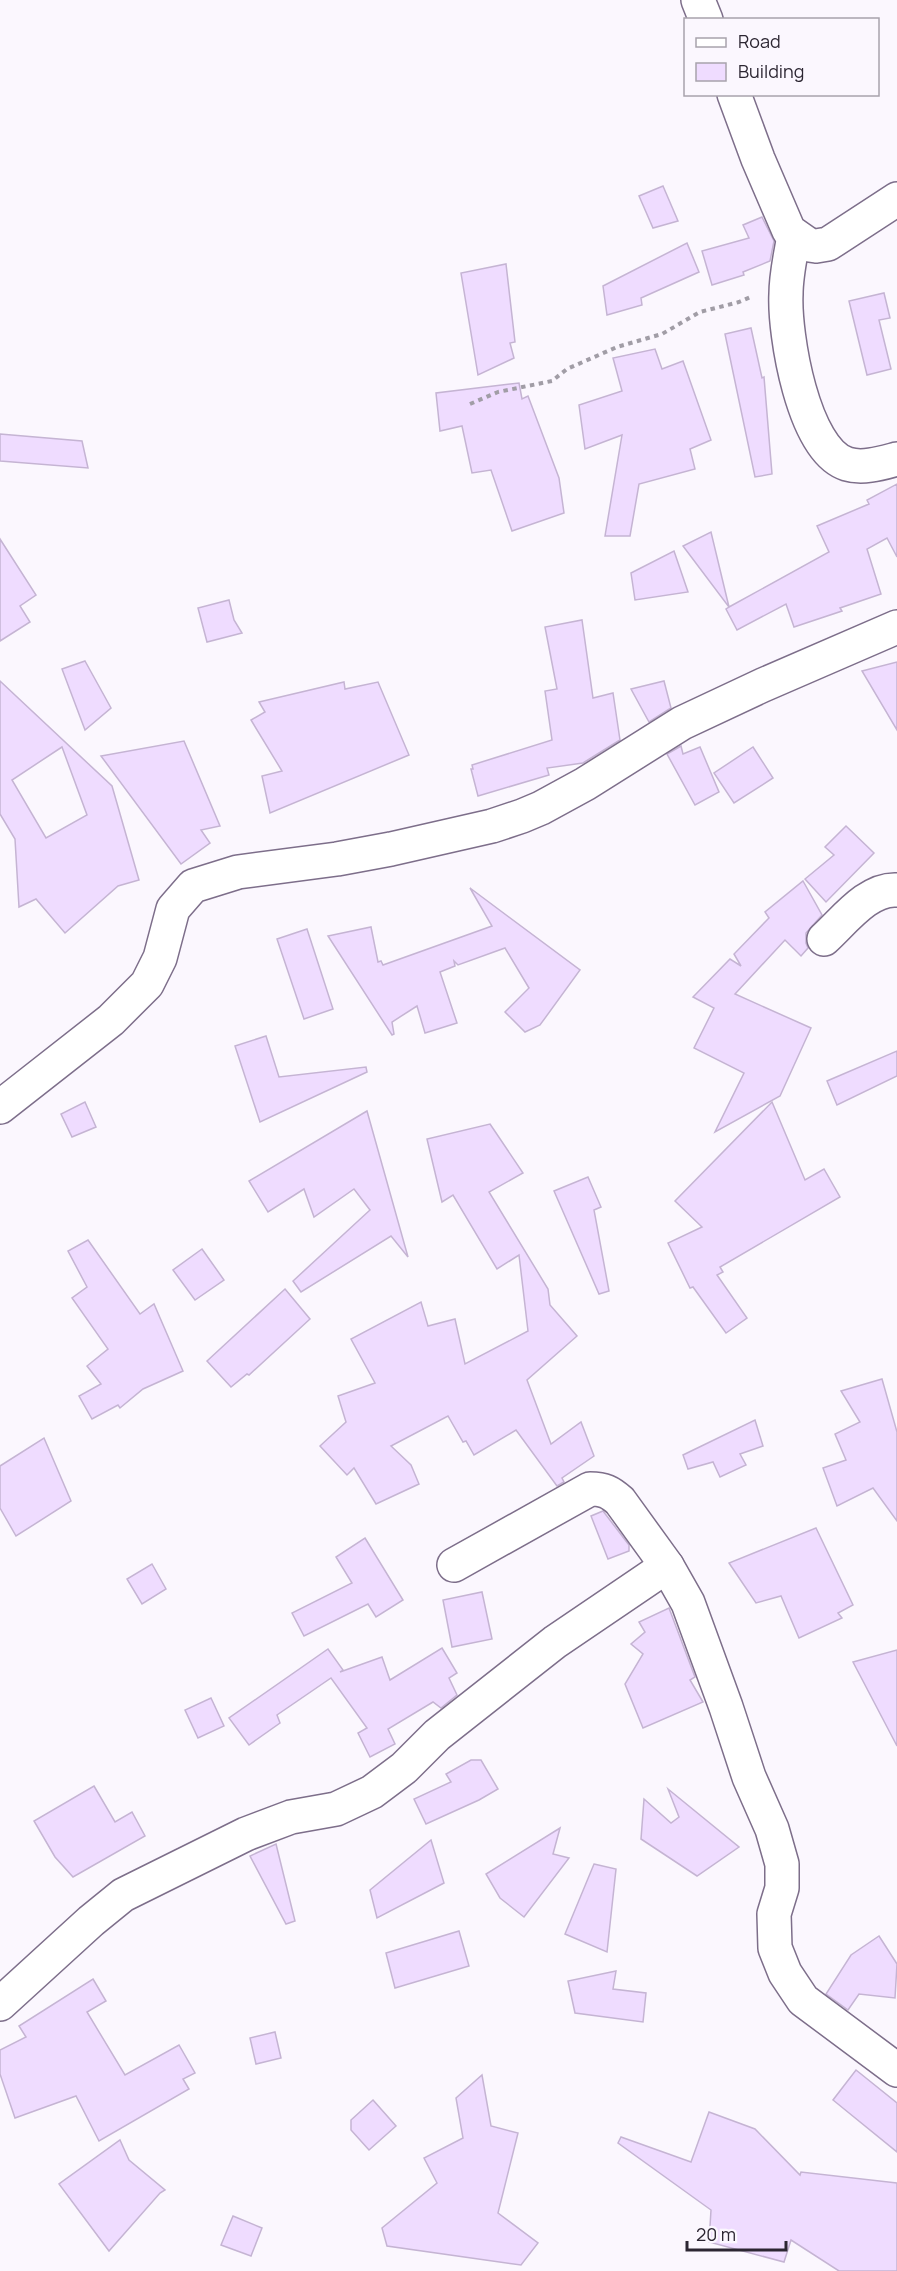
<svg xmlns="http://www.w3.org/2000/svg" width="897" height="2271" viewBox="0 0 897 2271" font-family="Manrope,sans-serif">
<style>
.building{fill:#efdcff;stroke:#c5b4d3;stroke-width:1.5;fill-rule:evenodd}
.lines{fill:none;stroke-linecap:round;stroke-linejoin:round}
.street-casing{stroke:#7d6e8a;stroke-width:36}
.path{stroke:#a19da6;stroke-width:4;stroke-dasharray:4.5 4.5;stroke-linecap:butt}
.street{stroke:#fff;stroke-width:33}
</style>
<rect width="100%" height="100%" fill="#fbf7fe"/>
<g class="building">
<path d="M 663,186 L 678,221 L 653,228 L 639,196 Z"/>
<path d="M 762,217 L 774,241 L 770,261 L 743,272 L 744,275 L 712,285 L 702,251 L 749,238 L 743,225 Z"/>
<path d="M 687,243 L 699,272 L 641,298 L 642,305 L 607,315 L 603,286 Z"/>
<path d="M 506,264 L 515,342 L 510,343 L 514,358 L 478,375 L 461,273 Z"/>
<path d="M 884,293 L 890,318 L 879,320 L 891,369 L 867,375 L 849,301 Z"/>
<path d="M 751,328 L 762,378 L 764,377 L 772,474 L 755,477 L 725,334 Z"/>
<path d="M 655,349 L 662,369 L 683,361 L 711,440 L 690,449 L 695,469 L 639,484 L 630,536 L 605,536 L 622,435 L 585,449 L 579,405 L 622,391 L 613,358 Z"/>
<path d="M 519,383 L 522,399 L 528,396 L 559,478 L 564,513 L 512,531 L 491,470 L 472,473 L 462,426 L 440,431 L 436,393 Z"/>
<path d="M 0,434 L 82,441 L 88,468 L 0,461 Z"/>
<path d="M 897,484 L 897,557 L 887,538 L 867,549 L 881,594 L 840,608 L 842,611 L 794,627 L 786,604 L 737,630 L 726,609 L 729,607 L 683,546 L 711,532 L 729,607 L 829,552 L 817,526 L 869,504 L 867,500 Z"/>
<path d="M 0,539 L 36,595 L 20,606 L 30,622 L 0,641 Z"/>
<path d="M 674,551 L 688,592 L 635,600 L 631,573 Z"/>
<path d="M 229,600 L 234,620 L 242,633 L 207,642 L 198,608 Z"/>
<path d="M 582,620 L 593,698 L 613,693 L 620,740 L 583,763 L 547,768 L 549,775 L 478,796 L 471,769 L 473,769 L 472,765 L 552,740 L 545,691 L 557,689 L 545,627 Z"/>
<path d="M 85,661 L 111,708 L 85,730 L 62,669 Z"/>
<path d="M 897,662 L 897,730 L 862,671 Z"/>
<path d="M 0,681 L 112,786 L 139,880 L 118,886 L 65,933 L 36,899 L 19,907 L 15,839 L 0,814 ZM 62,747 L 87,815 L 46,838 L 12,780 Z"/>
<path d="M 664,681 L 671,708 L 649,722 L 631,689 Z"/>
<path d="M 344,682 L 345,689 L 378,682 L 409,755 L 270,813 L 262,776 L 282,771 L 251,720 L 265,712 L 259,702 Z"/>
<path d="M 184,741 L 220,826 L 201,830 L 210,843 L 181,864 L 101,756 Z"/>
<path d="M 681,746 L 683,754 L 700,747 L 719,792 L 695,805 L 667,754 Z"/>
<path d="M 753,747 L 773,778 L 734,803 L 714,773 Z"/>
<path d="M 846,826 L 874,853 L 826,902 L 805,879 L 834,855 L 825,847 Z"/>
<path d="M 803,881 L 822,915 L 806,933 L 806,943 L 808,948 L 801,956 L 785,940 L 735,994 L 811,1028 L 780,1096 L 715,1132 L 744,1073 L 694,1048 L 714,1008 L 693,997 L 730,959 L 741,966 L 734,954 L 769,918 L 765,912 Z"/>
<path d="M 470,888 L 580,970 L 540,1025 L 525,1032 L 505,1012 L 529,988 L 505,948 L 458,965 L 454,961 L 455,966 L 440,972 L 457,1023 L 425,1033 L 417,1006 L 392,1022 L 394,1034 L 392,1035 L 328,936 L 371,927 L 378,962 L 381,961 L 383,965 L 492,926 Z"/>
<path d="M 307,929 L 333,1009 L 304,1019 L 277,939 Z"/>
<path d="M 266,1036 L 279,1077 L 366,1067 L 367,1072 L 260,1122 L 235,1046 Z"/>
<path d="M 897,1051 L 897,1076 L 837,1105 L 827,1081 Z"/>
<path d="M 85,1102 L 96,1127 L 72,1137 L 61,1114 Z"/>
<path d="M 772,1102 L 805,1180 L 824,1169 L 840,1197 L 720,1267 L 723,1272 L 717,1275 L 747,1318 L 726,1333 L 693,1287 L 690,1288 L 668,1243 L 702,1227 L 675,1201 Z"/>
<path d="M 367,1111 L 408,1257 L 391,1236 L 301,1292 L 293,1281 L 370,1210 L 354,1189 L 314,1217 L 304,1189 L 268,1212 L 249,1181 Z"/>
<path d="M 490,1124 L 523,1173 L 489,1192 L 548,1289 L 550,1305 L 577,1336 L 527,1380 L 551,1444 L 581,1422 L 594,1456 L 562,1478 L 564,1482 L 557,1486 L 516,1430 L 474,1455 L 466,1441 L 463,1442 L 448,1416 L 391,1446 L 411,1465 L 419,1484 L 376,1504 L 354,1468 L 347,1475 L 320,1446 L 346,1422 L 338,1396 L 375,1383 L 351,1339 L 421,1302 L 428,1326 L 455,1319 L 465,1364 L 528,1331 L 519,1255 L 497,1269 L 453,1195 L 442,1202 L 427,1139 Z"/>
<path d="M 588,1177 L 601,1207 L 594,1210 L 609,1291 L 599,1294 L 554,1191 Z"/>
<path d="M 88,1240 L 140,1314 L 154,1304 L 183,1371 L 143,1389 L 120,1408 L 118,1405 L 92,1419 L 79,1396 L 101,1384 L 87,1366 L 108,1349 L 72,1298 L 87,1287 L 68,1251 Z"/>
<path d="M 202,1249 L 224,1280 L 195,1300 L 173,1270 Z"/>
<path d="M 285,1289 L 310,1319 L 249,1375 L 247,1374 L 231,1387 L 207,1361 Z"/>
<path d="M 882,1379 L 897,1432 L 897,1521 L 873,1488 L 837,1506 L 823,1468 L 846,1460 L 835,1434 L 860,1422 L 841,1391 Z"/>
<path d="M 755,1420 L 763,1446 L 740,1454 L 746,1465 L 720,1477 L 713,1462 L 688,1469 L 683,1455 Z"/>
<path d="M 44,1438 L 71,1501 L 16,1536 L 0,1508 L 0,1466 Z"/>
<path d="M 603,1511 L 629,1545 L 629,1551 L 608,1559 L 591,1516 Z"/>
<path d="M 816,1528 L 853,1605 L 838,1613 L 842,1618 L 799,1638 L 781,1596 L 756,1603 L 729,1563 Z"/>
<path d="M 365,1538 L 403,1600 L 376,1617 L 368,1604 L 304,1636 L 292,1613 L 352,1583 L 336,1557 Z"/>
<path d="M 152,1564 L 166,1589 L 142,1604 L 127,1579 Z"/>
<path d="M 482,1592 L 492,1639 L 452,1647 L 443,1600 Z"/>
<path d="M 669,1608 L 695,1677 L 690,1680 L 703,1702 L 643,1728 L 625,1684 L 643,1654 L 631,1644 L 645,1632 L 639,1622 Z"/>
<path d="M 442,1648 L 457,1673 L 449,1678 L 457,1695 L 441,1708 L 433,1702 L 388,1729 L 395,1744 L 370,1757 L 358,1733 L 367,1728 L 331,1678 L 277,1715 L 280,1723 L 249,1745 L 229,1718 L 328,1649 L 343,1670 L 340,1672 L 382,1657 L 390,1680 Z"/>
<path d="M 897,1650 L 897,1746 L 853,1662 Z"/>
<path d="M 211,1698 L 224,1726 L 198,1738 L 185,1710 Z"/>
<path d="M 471,1760 L 481,1760 L 498,1789 L 479,1800 L 426,1824 L 414,1799 L 451,1782 L 446,1774 Z"/>
<path d="M 94,1786 L 115,1822 L 132,1812 L 145,1836 L 73,1877 L 55,1857 L 34,1821 Z"/>
<path d="M 668,1789 L 739,1847 L 697,1876 L 641,1839 L 644,1799 L 671,1823 L 679,1817 Z"/>
<path d="M 560,1828 L 553,1854 L 569,1858 L 524,1917 L 500,1898 L 486,1874 Z"/>
<path d="M 431,1840 L 444,1883 L 377,1918 L 370,1890 Z"/>
<path d="M 276,1844 L 295,1921 L 286,1924 L 250,1856 Z"/>
<path d="M 594,1864 L 616,1869 L 607,1952 L 565,1934 Z"/>
<path d="M 459,1931 L 469,1966 L 395,1988 L 386,1953 Z"/>
<path d="M 879,1936 L 897,1964 L 895,1998 L 859,1994 L 848,2010 L 826,1994 L 851,1955 Z"/>
<path d="M 616,1971 L 613,1989 L 646,1993 L 643,2022 L 575,2013 L 568,1981 Z"/>
<path d="M 93,1979 L 106,2001 L 87,2012 L 125,2075 L 179,2045 L 195,2073 L 183,2079 L 189,2089 L 99,2141 L 76,2096 L 15,2118 L 0,2074 L 0,2050 L 26,2037 L 19,2026 Z"/>
<path d="M 275,2032 L 281,2058 L 256,2064 L 250,2038 Z"/>
<path d="M 856,2070 L 897,2103 L 897,2152 L 833,2100 Z"/>
<path d="M 482,2075 L 491,2126 L 518,2133 L 498,2213 L 538,2243 L 521,2265 L 387,2246 L 382,2228 L 437,2183 L 424,2158 L 463,2138 L 456,2098 Z"/>
<path d="M 373,2100 L 396,2126 L 369,2150 L 351,2130 L 351,2120 Z"/>
<path d="M 709,2112 L 755,2129 L 800,2175 L 801,2172 L 897,2183 L 897,2271 L 839,2271 L 791,2240 L 784,2262 L 709,2242 L 711,2210 L 618,2143 L 621,2137 L 691,2162 Z"/>
<path d="M 120,2140 L 129,2160 L 165,2190 L 160,2193 L 109,2251 L 59,2184 Z"/>
<path d="M 233,2216 L 262,2228 L 251,2256 L 221,2245 Z"/>
</g>
<g class="lines">
<g class="street-casing">
<g id="street">
<path d="M 698,0 L 706,20"/>
<path d="M 734,94 L 758,159 L 789,231 L 809,245 L 816,246 L 828,244 L 897,199"/>
<path d="M 794,235 C 791,254 786,274 786,294 C 784,334 803,450 847,464 C 863,469 882,463 897,459"/>
<path d="M 824,939 C 844,921 868,888 897,890"/>
<path d="M 0,1107 L 111,1020 L 147,984 L 160,958 L 173,909 L 193,886 L 238,872 L 337,859 L 391,849 L 492,826 L 522,816 L 541,808 L 585,784 L 682,723 L 763,685 L 897,627"/>
<path d="M 454,1565 L 590,1489 C 604,1489 610,1492 620,1501 L 667,1566 L 688,1603 L 726,1707 L 749,1777 L 772,1829 L 782,1864 L 782,1888 L 774,1914 L 775,1948 L 785,1973 L 803,2000 L 897,2070"/>
<path d="M 0,2004 L 91,1921 L 123,1895 L 246,1834 L 291,1817 L 336,1809 L 372,1792 L 404,1768 L 437,1735 L 555,1642 L 667,1566"/>
</g>
</g>
<path class="path" d="M 470,404 L 498,392 L 552,381 L 567,369 L 617,347 L 662,334 L 700,312 L 739,302 L 753,296"/>
<use href="#street" class="street"/>
</g>
<rect x="684" y="18" width="195" height="78" fill="#fbf7fe" stroke="#a8a3ac" stroke-width="1.5"/>
<rect x="696" y="38" width="30" height="9" fill="#ffffff" stroke="#a8a3ac" stroke-width="1.5"/>
<text x="738" y="48" font-size="18" fill="#2c2632">Road</text>
<rect x="696" y="63" width="30" height="18" fill="#efdcff" stroke="#a8a3ac" stroke-width="1.5"/>
<text x="738" y="78" font-size="18" fill="#2c2632">Building</text>
<path d="M687 2241v9h99v-9" fill="none" stroke="#2c2632" stroke-width="3"/>
<text x="696" y="2241" font-size="18" fill="#2c2632" stroke="#fbf7fe" stroke-width="4.5" paint-order="stroke">20 m</text>
</svg>
